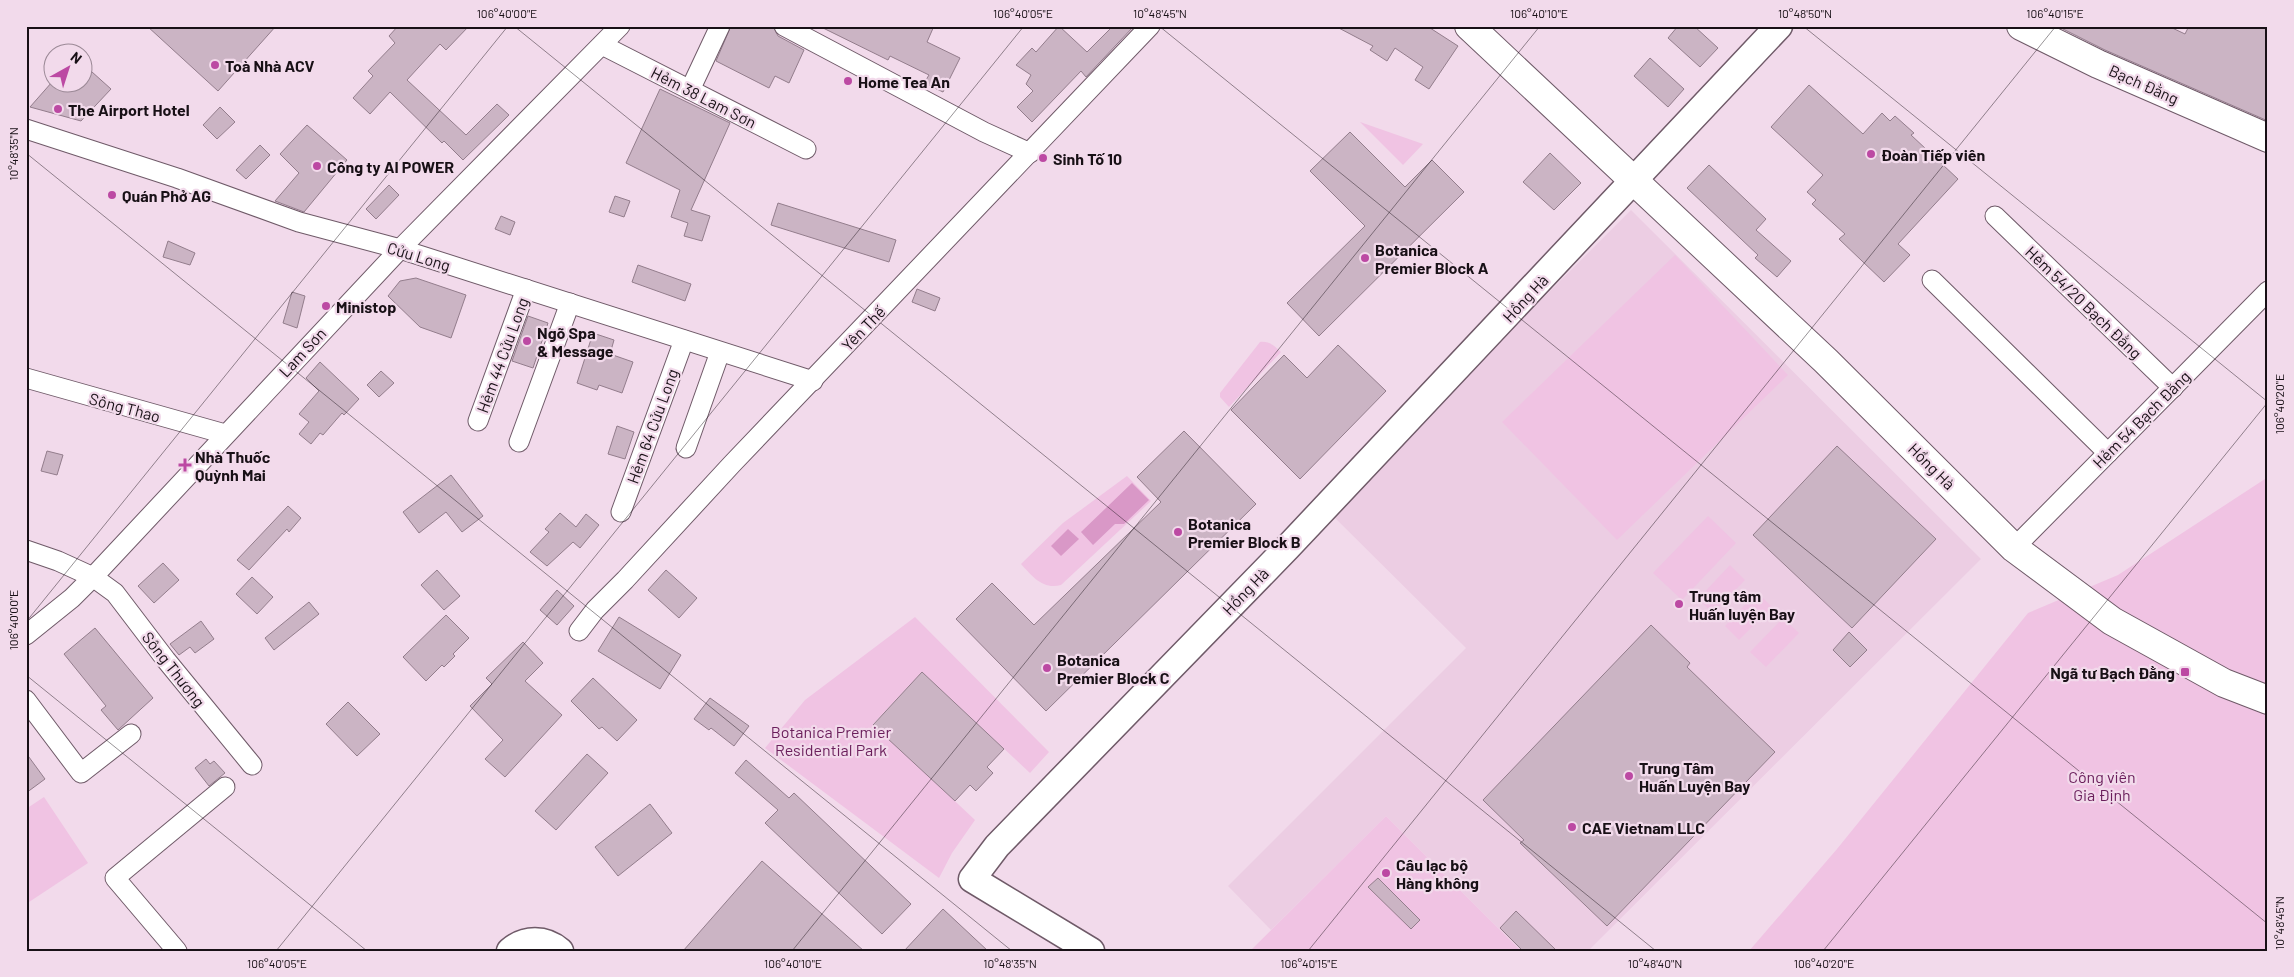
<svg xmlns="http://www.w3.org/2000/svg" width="2294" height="977" viewBox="0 0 2294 977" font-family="Barlow,sans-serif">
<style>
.built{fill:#eccde3}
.green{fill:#f0c3e3}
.water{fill:#d998c7}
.building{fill:#cbb4c4;stroke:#937d8c}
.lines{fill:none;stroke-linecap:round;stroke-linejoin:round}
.street-casing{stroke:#6f5a68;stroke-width:21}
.secondary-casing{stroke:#6f5a68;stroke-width:29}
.primary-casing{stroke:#6f5a68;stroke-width:30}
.street{stroke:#fff;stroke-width:19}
.secondary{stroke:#fff;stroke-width:26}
.primary{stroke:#fff;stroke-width:28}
.ticks{fill:none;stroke:#181016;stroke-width:1;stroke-opacity:0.45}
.poi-dot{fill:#bc49a3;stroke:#f2daeb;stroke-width:2}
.labels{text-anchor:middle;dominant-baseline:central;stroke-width:4.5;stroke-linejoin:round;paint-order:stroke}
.poi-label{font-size:16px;font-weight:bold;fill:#181016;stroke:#f2daeb;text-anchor:start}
.street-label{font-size:16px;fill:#181016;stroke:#f2daeb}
.park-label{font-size:16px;fill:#6a1e5b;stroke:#f2daeb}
.neatline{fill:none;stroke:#181016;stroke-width:2}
.ticks-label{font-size:12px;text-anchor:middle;fill:#181016}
</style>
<rect width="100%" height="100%" fill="#f2daeb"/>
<path class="built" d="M 1631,210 L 1981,559 L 1588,951 L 1521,951 L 1386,816 L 1271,930 L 1228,886 L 1466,648 L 1329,512 Z"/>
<g class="green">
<path d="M 1360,122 L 1423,144 L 1403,165 Z"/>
<path d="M 1675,255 L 1788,375 L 1617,540 L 1502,422 Z"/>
<path d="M 1260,342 C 1270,341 1274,346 1281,352 L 1229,407 L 1220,397 L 1220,393 Z"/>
<path d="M 1127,476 L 1151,501 L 1061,585 C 1043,590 1032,576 1021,564 L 1063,523 Z"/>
<path d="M 2268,477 L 2268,951 L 1749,951 L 1837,849 L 2028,613 L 2118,575 Z"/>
<path d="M 1708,516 L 1736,543 L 1682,600 L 1653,573 Z"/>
<path d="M 1730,565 L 1745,580 L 1713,613 L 1698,599 Z"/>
<path d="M 1757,592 L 1772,607 L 1739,640 L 1725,626 Z"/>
<path d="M 915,617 L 1049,752 L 1030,773 L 922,672 L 873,724 L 975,820 L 952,853 L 939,878 L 765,748 L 805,700 Z"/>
<path d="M 1783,618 L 1799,633 L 1766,667 L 1750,652 Z"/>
<path d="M 44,797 L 88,863 L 26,904 L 26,809 Z"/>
<path d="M 1386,816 L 1521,951 L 1250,951 Z"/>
</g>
<g class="water">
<path d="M 1132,483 L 1149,500 L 1124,524 L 1115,524 L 1093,545 L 1081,532 Z"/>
<path d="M 1068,529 L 1079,539 L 1061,556 L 1051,546 Z"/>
</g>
<g class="building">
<path d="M 147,26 L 276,26 L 218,91 Z"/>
<path d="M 398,26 L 469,26 L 446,50 L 440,44 L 407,80 L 466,135 L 497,104 L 509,115 L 463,160 L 444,141 L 442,143 L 390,92 L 370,114 L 353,98 L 373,76 L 368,71 L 395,43 L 389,36 Z"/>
<path d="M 731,26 L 773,26 L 778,36 L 804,50 L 789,83 L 775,76 L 769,88 L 716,61 Z"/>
<path d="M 819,26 L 934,26 L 927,42 L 960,58 L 943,92 L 924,83 L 929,75 L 890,56 L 888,60 Z"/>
<path d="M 1059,26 L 1087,52 L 1113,26 L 1134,26 L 1086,77 L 1081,71 L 1032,122 L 1017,107 L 1033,91 L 1026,84 L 1031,75 L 1016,65 L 1032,48 L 1036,52 Z"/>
<path d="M 1335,26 L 1427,26 L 1458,46 L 1429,89 L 1415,80 L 1423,67 L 1395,48 L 1387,61 L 1370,50 L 1373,46 Z"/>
<path d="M 1678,26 L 1694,26 L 1718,48 L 1700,67 L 1668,38 Z"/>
<path d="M 2057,26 L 2168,26 L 2185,34 L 2189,26 L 2268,26 L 2268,121 L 2105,50 Z"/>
<path d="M 1650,58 L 1684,89 L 1668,107 L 1634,76 Z"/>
<path d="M 82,63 L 111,89 L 81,121 L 30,107 L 52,82 L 82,82 Z"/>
<path d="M 1809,85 L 1863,134 L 1882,113 L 1890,121 L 1895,116 L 1914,133 L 1911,135 L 1958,179 L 1898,244 L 1910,255 L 1884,282 L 1839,239 L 1845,234 L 1812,204 L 1816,200 L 1807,192 L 1823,175 L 1771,127 Z"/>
<path d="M 660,89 L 730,123 L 691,210 L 710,216 L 702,241 L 684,236 L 688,223 L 671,217 L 680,190 L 626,163 Z"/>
<path d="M 220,107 L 235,122 L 217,139 L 203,125 Z"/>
<path d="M 307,125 L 347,160 L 304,212 L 275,201 L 299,173 L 280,154 Z"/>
<path d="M 1350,132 L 1405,187 L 1432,160 L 1464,192 L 1319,336 L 1287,303 L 1365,226 L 1310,171 Z"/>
<path d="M 260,145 L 270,155 L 246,179 L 236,170 Z"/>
<path d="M 1550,153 L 1581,183 L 1554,210 L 1523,182 Z"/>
<path d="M 1709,165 L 1766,219 L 1756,230 L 1791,261 L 1777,277 L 1755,258 L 1758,255 L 1687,188 Z"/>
<path d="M 389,185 L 399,195 L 376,219 L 366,209 Z"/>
<path d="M 615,196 L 630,201 L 624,217 L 609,212 Z"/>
<path d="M 778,203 L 896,240 L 889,262 L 771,225 Z"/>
<path d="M 501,216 L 515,222 L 510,235 L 495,229 Z"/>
<path d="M 168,241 L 195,253 L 190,265 L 163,257 Z"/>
<path d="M 638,265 L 691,284 L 685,301 L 632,282 Z"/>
<path d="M 416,278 L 466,295 L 451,338 L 420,327 L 388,296 L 400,281 Z"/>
<path d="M 917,289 L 940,298 L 935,311 L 912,302 Z"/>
<path d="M 292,292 L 305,296 L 297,328 L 283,323 Z"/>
<path d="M 528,316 L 548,323 L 533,368 L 512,361 Z"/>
<path d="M 593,333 L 614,340 L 610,354 L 633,362 L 622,393 L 599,385 L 597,390 L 577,383 Z"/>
<path d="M 1338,345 L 1386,391 L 1300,479 L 1231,410 L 1284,355 L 1307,378 Z"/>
<path d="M 320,362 L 359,399 L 344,415 L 342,413 L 323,435 L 320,433 L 311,444 L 299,434 L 309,422 L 299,414 L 319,391 L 306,378 Z"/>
<path d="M 381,371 L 394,383 L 379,397 L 367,385 Z"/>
<path d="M 617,426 L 634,432 L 625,459 L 608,454 Z"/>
<path d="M 1184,431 L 1256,504 L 1046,711 L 956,619 L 992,583 L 1034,625 L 1161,502 L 1137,477 Z"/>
<path d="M 1837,446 L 1936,539 L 1852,628 L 1753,535 Z"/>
<path d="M 47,451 L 63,455 L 57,475 L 41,471 Z"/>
<path d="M 451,475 L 483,516 L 462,532 L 446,512 L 419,533 L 403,512 Z"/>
<path d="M 288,506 L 301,518 L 289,532 L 287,529 L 249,570 L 237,560 Z"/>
<path d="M 560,513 L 576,527 L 586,514 L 599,525 L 580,548 L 573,542 L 547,566 L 530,552 L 549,532 L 545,529 Z"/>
<path d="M 163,563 L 179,580 L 154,603 L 138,586 Z"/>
<path d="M 437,570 L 460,596 L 444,610 L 421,585 Z"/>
<path d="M 666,570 L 697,598 L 679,618 L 648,590 Z"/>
<path d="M 252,577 L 273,597 L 257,614 L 236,594 Z"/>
<path d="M 557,590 L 574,606 L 557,625 L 540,610 Z"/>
<path d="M 309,602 L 319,614 L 274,650 L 265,638 Z"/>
<path d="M 446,615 L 469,638 L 453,654 L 455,656 L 444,667 L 442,665 L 426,681 L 403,657 Z"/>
<path d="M 619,617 L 681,655 L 660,689 L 598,651 Z"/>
<path d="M 201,621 L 214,639 L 195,653 L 190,647 L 179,655 L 170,644 Z"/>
<path d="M 1651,625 L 1690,663 L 1687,667 L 1775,752 L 1607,926 L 1520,843 L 1524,840 L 1483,800 Z"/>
<path d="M 95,628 L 153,698 L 118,730 L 101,710 L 106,706 L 64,654 Z"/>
<path d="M 1849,632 L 1867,650 L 1850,667 L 1833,650 Z"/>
<path d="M 523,642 L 543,663 L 525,681 L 562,715 L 505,777 L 485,759 L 503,740 L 470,706 L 492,684 L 486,678 Z"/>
<path d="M 922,672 L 1004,749 L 987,767 L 993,773 L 976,791 L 970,785 L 955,801 L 873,725 Z"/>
<path d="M 593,678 L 637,720 L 617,741 L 602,727 L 599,729 L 571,701 Z"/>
<path d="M 710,698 L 749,726 L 734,746 L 711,728 L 709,730 L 694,719 Z"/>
<path d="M 348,702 L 380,734 L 357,756 L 326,724 Z"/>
<path d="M 26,753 L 45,779 L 26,793 Z"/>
<path d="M 587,754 L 608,773 L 556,830 L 535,811 Z"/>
<path d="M 206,759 L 210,764 L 214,761 L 225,773 L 209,786 L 195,768 Z"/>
<path d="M 746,760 L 789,798 L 794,793 L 911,904 L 882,934 L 765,823 L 778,810 L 735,773 Z"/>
<path d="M 650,804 L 672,833 L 618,876 L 595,847 Z"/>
<path d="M 762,861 L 864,951 L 683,951 Z"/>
<path d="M 1378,878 L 1420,920 L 1411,929 L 1368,887 Z"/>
<path d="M 943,909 L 988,951 L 904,951 Z"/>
<path d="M 1516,911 L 1557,951 L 1523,951 L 1500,928 Z"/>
</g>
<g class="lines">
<g class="street-casing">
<g id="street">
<path d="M 784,26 L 984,132 L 1030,153"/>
<path d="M 602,45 L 806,149"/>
<path d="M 690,90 L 720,26"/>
<path d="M 26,129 L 177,178 L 299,222 L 400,249 L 813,381"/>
<path d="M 1995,216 L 2173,388"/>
<path d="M 1932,280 L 2108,453"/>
<path d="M 26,378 L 225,434"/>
<path d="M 478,421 L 526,289"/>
<path d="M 519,442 L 570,303"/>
<path d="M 686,448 L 720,352"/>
<path d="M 621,512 L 684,340"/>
<path d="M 2014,548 L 2268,291"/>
<path d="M 26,550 L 58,561 L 93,577 L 115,593 L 166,660 L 252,765"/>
<path d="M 579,631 L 595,610 L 625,580 L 732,464 L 1150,26"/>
<path d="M 26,635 L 72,598 L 93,577 L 400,249 L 620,26"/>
<path d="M 26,700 L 81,773 L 131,734"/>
<path d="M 177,951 L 115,878 L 225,787"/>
</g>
</g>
<g class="secondary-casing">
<g id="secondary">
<path d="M 510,951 C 525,938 545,938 560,951"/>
<path d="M 1091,951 L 972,879 L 997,846 L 1288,547 L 1779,26"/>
</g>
</g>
<g class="primary-casing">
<g id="primary">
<path d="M 1469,26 L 1826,361 L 2014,548 L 2112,621 L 2224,683 L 2268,700"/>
<path d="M 2021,26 L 2098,64 L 2268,138"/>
</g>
</g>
<use href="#street" class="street"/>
<use href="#secondary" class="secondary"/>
<use href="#primary" class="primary"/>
</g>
<path class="ticks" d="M 514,26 L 1656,951M 1159,26 L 2268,924M 1803,26 L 2268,402M 26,153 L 1012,951M 26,622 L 508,26M 26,675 L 367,951M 276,951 L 1024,26M 792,951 L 1540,26M 1308,951 L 2056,26M 1823,951 L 2268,402"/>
<g class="poi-dot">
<circle cx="215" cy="65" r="5"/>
<circle cx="848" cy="81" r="5"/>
<circle cx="58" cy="109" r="5"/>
<circle cx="1871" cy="154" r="5"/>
<circle cx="1043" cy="158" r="5"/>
<circle cx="317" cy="166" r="5"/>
<circle cx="112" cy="195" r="5"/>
<circle cx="1365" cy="258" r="5"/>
<circle cx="326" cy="306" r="5"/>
<circle cx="527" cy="341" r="5"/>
<path d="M182.5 457.5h5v5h5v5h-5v5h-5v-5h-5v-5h5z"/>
<circle cx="1178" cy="532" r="5"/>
<circle cx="1679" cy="604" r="5"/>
<circle cx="1047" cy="668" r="5"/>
<rect x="2180" y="667" width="10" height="10" rx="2.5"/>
<circle cx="1629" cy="776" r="5"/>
<circle cx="1572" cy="827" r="5"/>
<circle cx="1386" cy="873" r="5"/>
</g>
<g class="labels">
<g class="poi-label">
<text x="225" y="65">Toà Nhà ACV</text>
<text x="858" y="81">Home Tea An</text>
<text x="68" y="109">The Airport Hotel</text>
<text x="1881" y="154">Đoàn Tiếp viên</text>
<text x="1053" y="158">Sinh Tố 10</text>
<text x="327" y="166">Công ty AI POWER</text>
<text x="122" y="195">Quán Phở AG</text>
<text x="1375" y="249">Botanica<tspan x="1375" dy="18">Premier Block A</tspan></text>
<text x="336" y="306">Ministop</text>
<text x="537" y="332">Ngõ Spa<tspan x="537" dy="18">&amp; Message</tspan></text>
<text x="195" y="456">Nhà Thuốc<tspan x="195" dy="18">Quỳnh Mai</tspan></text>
<text x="1188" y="523">Botanica<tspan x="1188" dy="18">Premier Block B</tspan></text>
<text x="1689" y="595">Trung tâm<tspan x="1689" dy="18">Huấn luyện Bay</tspan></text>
<text x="1057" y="659">Botanica<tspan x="1057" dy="18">Premier Block C</tspan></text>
<text x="2175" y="672" text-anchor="end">Ngã tư Bạch Đằng</text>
<text x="1639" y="767">Trung Tâm<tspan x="1639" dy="18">Huấn Luyện Bay</tspan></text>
<text x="1582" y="827">CAE Vietnam LLC</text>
<text x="1396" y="864">Câu lạc bộ<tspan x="1396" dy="18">Hàng không</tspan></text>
</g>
<g class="street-label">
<text transform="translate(2144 84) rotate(24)">Bạch Đằng</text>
<text transform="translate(704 97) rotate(27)">Hẻm 38 Lam Sơn</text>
<text transform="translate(419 256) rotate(17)">Cửu Long</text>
<text transform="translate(1525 298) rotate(-47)">Hồng Hà</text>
<text transform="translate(2084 302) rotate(44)">Hẻm 54/20 Bạch Đằng</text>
<text transform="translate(863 328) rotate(-46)">Yên Thế</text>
<text transform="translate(302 352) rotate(-47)">Lam Sơn</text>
<text transform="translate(502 355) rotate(-70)">Hẻm 44 Cửu Long</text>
<text transform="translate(125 407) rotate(15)">Sông Thao</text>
<text transform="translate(2141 419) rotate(-45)">Hẻm 54 Bạch Đằng</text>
<text transform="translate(652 426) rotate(-70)">Hẻm 64 Cửu Long</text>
<text transform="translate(1932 466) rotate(45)">Hồng Hà</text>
<text transform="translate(1245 591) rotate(-46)">Hồng Hà</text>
<text transform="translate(174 669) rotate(52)">Sông Thương</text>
</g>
<g class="park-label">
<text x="831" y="731">Botanica Premier<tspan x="831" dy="18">Residential Park</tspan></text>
<text x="2102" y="776">Công viên<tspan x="2102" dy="18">Gia Định</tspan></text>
</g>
</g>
<rect width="2294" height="977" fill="none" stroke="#f2daeb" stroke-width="55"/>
<g transform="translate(68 68) rotate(39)"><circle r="24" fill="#f2daeb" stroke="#9b8996"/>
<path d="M0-4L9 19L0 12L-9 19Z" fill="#bc49a3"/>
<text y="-8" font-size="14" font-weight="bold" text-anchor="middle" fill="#181016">N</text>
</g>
<rect x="28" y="28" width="2238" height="922" class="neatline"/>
<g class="ticks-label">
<text x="507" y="18">106°40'00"E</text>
<text x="1023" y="18">106°40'05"E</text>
<text x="1160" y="18">10°48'45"N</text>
<text x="1539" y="18">106°40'10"E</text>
<text x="1805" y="18">10°48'50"N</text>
<text x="2055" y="18">106°40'15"E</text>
<text transform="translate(14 154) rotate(-90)" y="4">10°48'35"N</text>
<text transform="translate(2280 404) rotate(-90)" y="4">106°40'20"E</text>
<text transform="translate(14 620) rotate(-90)" y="4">106°40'00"E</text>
<text transform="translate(2280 923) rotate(-90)" y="4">10°48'45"N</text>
<text x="277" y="968">106°40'05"E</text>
<text x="793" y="968">106°40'10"E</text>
<text x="1010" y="968">10°48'35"N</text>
<text x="1309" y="968">106°40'15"E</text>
<text x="1655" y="968">10°48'40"N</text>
<text x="1824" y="968">106°40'20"E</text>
</g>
</svg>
